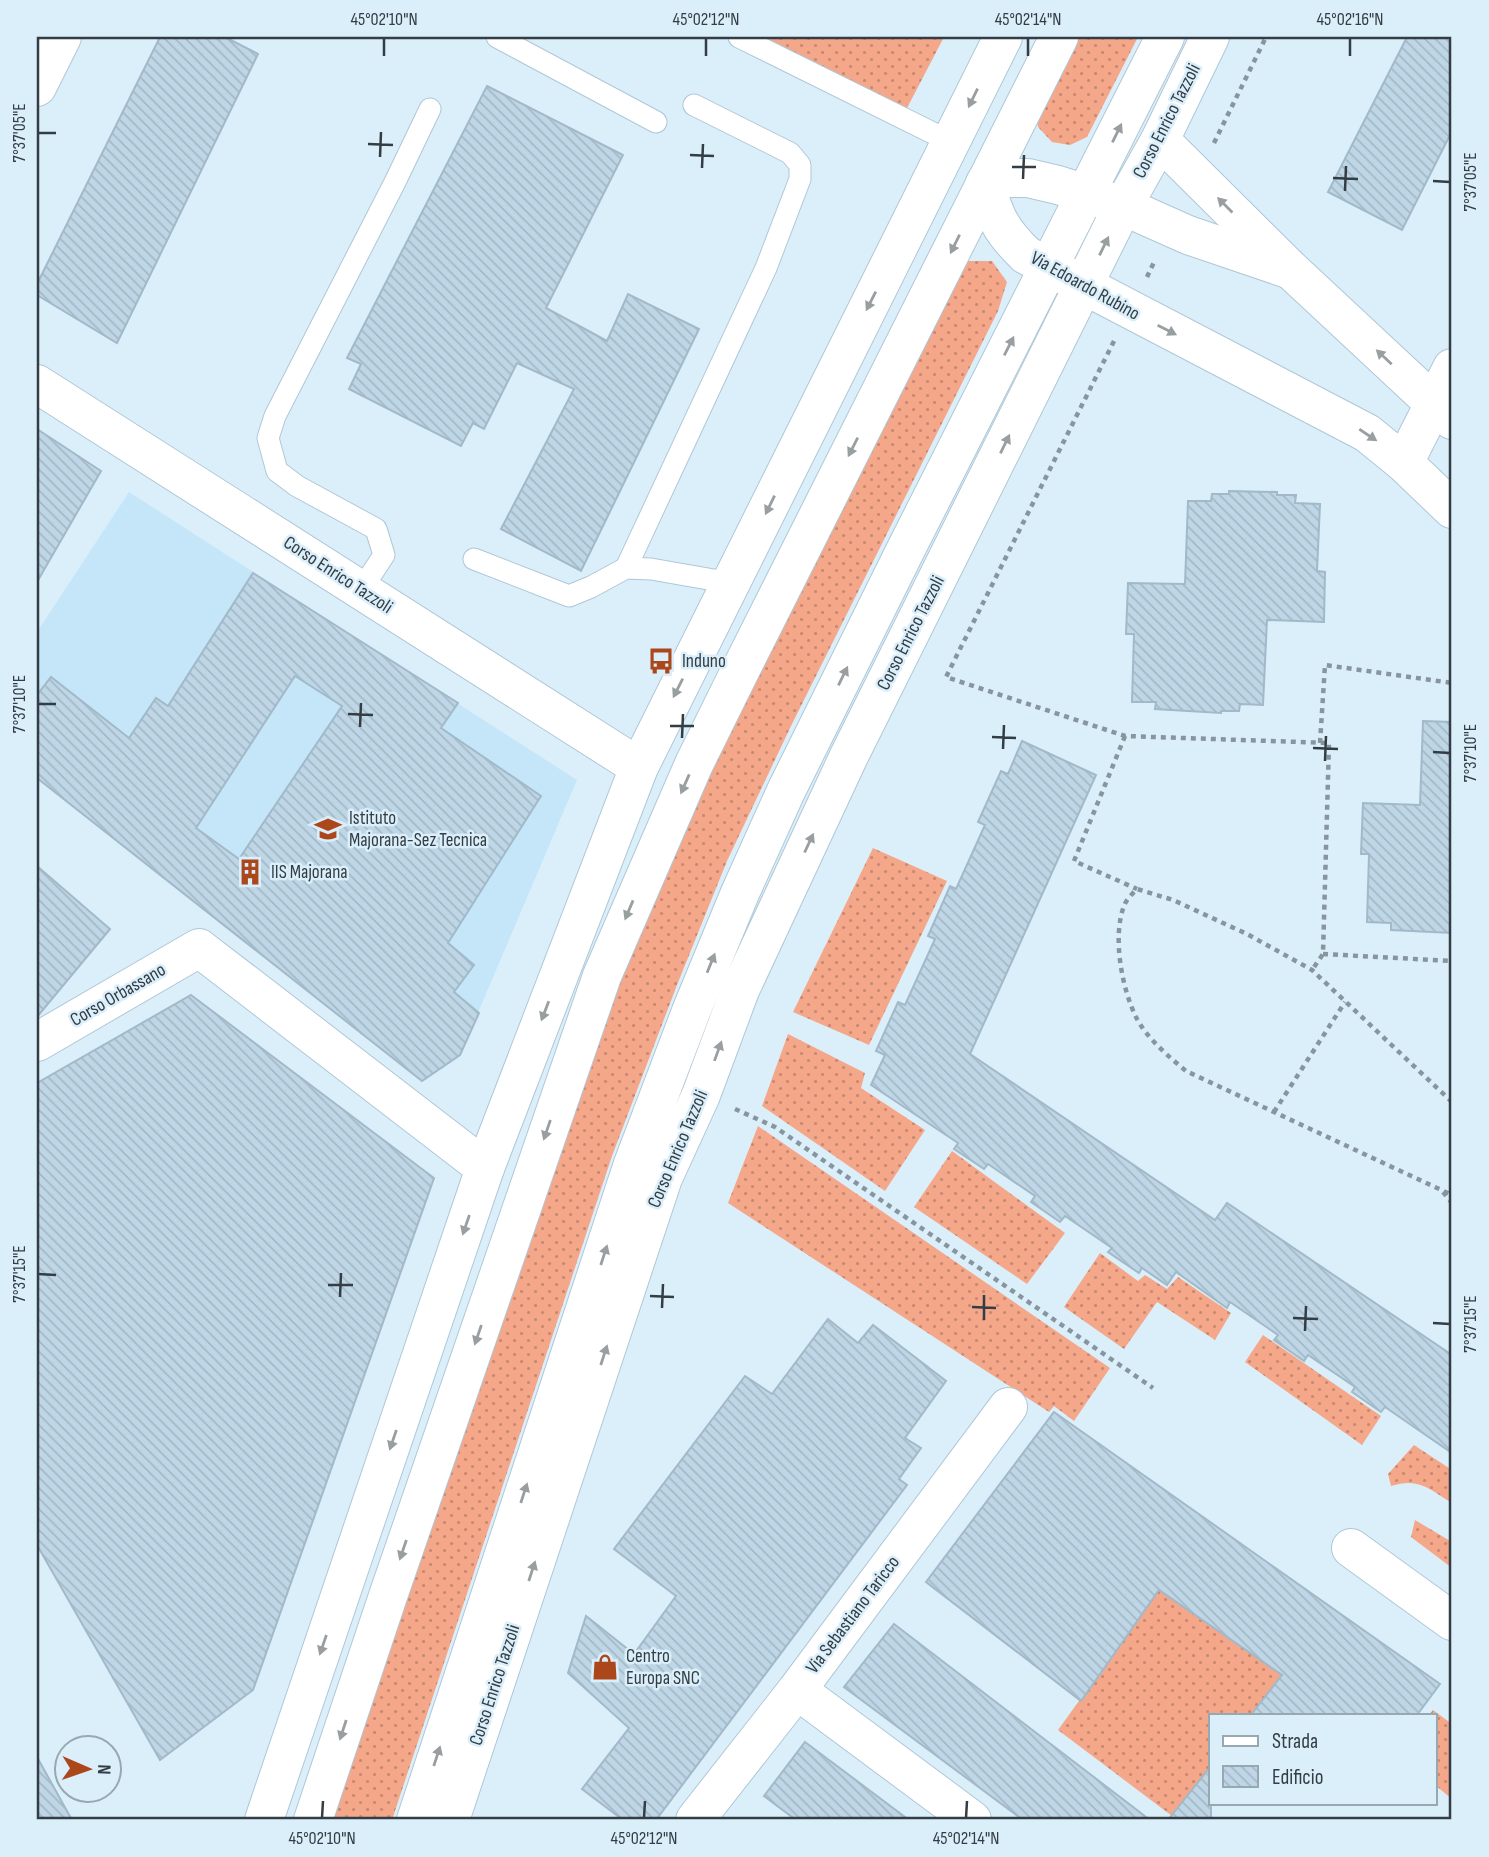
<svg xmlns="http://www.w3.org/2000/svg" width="1489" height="1857" viewBox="0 0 1489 1857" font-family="'Sofia Sans Condensed',sans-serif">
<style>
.built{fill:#c5e6f9}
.grass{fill:url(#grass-dots)}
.building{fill:url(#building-back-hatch);stroke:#a1b9c8;stroke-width:2;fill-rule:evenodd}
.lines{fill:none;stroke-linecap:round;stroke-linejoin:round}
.lane-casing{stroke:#afc7d6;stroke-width:23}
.street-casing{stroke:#afc7d6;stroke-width:40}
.secondary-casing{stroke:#afc7d6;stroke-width:40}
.path{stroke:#86959e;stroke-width:4.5;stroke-dasharray:5 5;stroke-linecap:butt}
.lane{stroke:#fff;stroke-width:21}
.street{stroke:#fff;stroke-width:38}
.secondary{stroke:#fff;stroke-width:38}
.oneway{fill:#999ea1}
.ticks{fill:none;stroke:#333d43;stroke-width:2.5}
.labels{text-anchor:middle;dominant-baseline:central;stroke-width:5;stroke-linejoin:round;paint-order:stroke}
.street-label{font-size:19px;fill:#333d43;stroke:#dbeffb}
.poi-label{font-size:19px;fill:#333d43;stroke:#dbeffb;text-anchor:start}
.neatline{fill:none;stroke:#333d43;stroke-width:2.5}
.ticks-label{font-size:18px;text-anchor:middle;fill:#333d43}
</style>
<defs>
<pattern id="grass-dots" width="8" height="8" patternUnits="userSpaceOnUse" patternTransform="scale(1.75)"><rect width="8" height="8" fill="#f5a78a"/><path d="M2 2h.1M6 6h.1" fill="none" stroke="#c78972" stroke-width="1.8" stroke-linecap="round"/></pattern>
<pattern id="building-back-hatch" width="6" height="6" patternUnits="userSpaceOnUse" patternTransform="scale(1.75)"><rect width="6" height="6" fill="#bed6e6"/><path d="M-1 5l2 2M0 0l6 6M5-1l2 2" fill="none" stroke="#a4b9c6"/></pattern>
</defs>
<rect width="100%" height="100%" fill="#dbeffb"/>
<path class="built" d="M 129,492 L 577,780 L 460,1055 L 422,1081 L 37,778 L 37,632 Z"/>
<g class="grass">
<path d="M 761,37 L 944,37 L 906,110 Z"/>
<path d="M 1073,37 L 1138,37 L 1087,137 L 1070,145 L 1052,142 L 1038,127 L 1036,111 Z"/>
<path d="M 966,261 L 992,261 L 1007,282 L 998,311 L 791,726 L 727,861 L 677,985 L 612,1156 L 392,1820 L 332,1820 L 558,1138 L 674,839 Z"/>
<path d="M 873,848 L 947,881 L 869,1045 L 793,1012 Z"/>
<path d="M 788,1034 L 865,1073 L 861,1088 L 925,1130 L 885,1191 L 762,1106 Z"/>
<path d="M 758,1126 L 1110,1368 L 1074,1421 L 1054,1406 L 1049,1412 L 728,1203 Z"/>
<path d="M 952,1151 L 1065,1233 L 1027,1284 L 914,1207 Z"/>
<path d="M 1100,1253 L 1138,1281 L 1145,1275 L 1167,1289 L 1178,1277 L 1231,1313 L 1215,1340 L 1157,1302 L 1124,1349 L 1064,1307 Z"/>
<path d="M 1263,1335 L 1381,1416 L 1362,1445 L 1245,1362 Z"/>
<path d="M 1414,1445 L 1452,1470 L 1452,1503 C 1429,1489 1419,1477 1391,1486 L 1388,1474 Z"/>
<path d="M 1415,1520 L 1452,1542 L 1452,1568 L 1411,1537 Z"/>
<path d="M 1159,1590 L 1282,1675 L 1251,1715 L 1211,1715 L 1211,1766 L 1172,1816 L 1058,1730 Z"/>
<path d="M 1433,1710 L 1452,1724 L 1452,1799 L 1435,1785 L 1435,1715 L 1429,1715 Z"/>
</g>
<g class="building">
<path d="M 160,37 L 225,37 L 258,54 L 117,343 L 37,295 L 37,284 Z"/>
<path d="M 1407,37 L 1452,37 L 1452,131 L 1402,230 L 1328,192 Z"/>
<path d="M 487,86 L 623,155 L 546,308 L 607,341 L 628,294 L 699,329 L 581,571 L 501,529 L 574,389 L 517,363 L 484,429 L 473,423 L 461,446 L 349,389 L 361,364 L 347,358 Z"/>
<path d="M 37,429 L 101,471 L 37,582 Z"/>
<path d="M 1229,491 L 1277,492 L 1277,495 L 1296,495 L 1295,503 L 1320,504 L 1317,571 L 1325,572 L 1324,622 L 1267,620 L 1263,705 L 1240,704 L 1239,711 L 1221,711 L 1221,713 L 1155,709 L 1156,702 L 1132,702 L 1134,634 L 1126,634 L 1128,583 L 1185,584 L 1188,501 L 1211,501 L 1212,494 L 1229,494 Z"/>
<path d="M 253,573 L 458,703 L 441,728 L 541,796 L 448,943 L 474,965 L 454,992 L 479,1013 L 460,1055 L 422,1081 L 37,778 L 37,695 L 51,677 L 129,738 L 156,698 L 168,706 ZM 295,676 L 342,706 L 239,859 L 196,828 Z"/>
<path d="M 1423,721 L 1452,722 L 1452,933 L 1391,930 L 1391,923 L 1367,922 L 1369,854 L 1361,854 L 1363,803 L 1420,805 Z"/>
<path d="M 1022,741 L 1096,775 L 970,1054 L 1215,1220 L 1227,1203 L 1452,1355 L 1452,1453 L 1385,1407 L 1381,1412 L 1352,1392 L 1355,1387 L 1308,1355 L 1304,1361 L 1274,1340 L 1278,1335 L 1230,1302 L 1227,1308 L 1176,1272 L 1167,1285 L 1142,1268 L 1139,1273 L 1108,1252 L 1112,1248 L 1065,1216 L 1060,1222 L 1031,1202 L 1035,1196 L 988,1164 L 984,1169 L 954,1149 L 958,1143 L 871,1085 L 885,1055 L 876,1051 L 898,1002 L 905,1005 L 935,939 L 928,936 L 950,886 L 956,889 L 985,825 L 978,822 L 1001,771 L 1008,774 Z"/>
<path d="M 37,866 L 110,929 L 37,1017 Z"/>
<path d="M 191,995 L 434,1178 L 253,1690 L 160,1760 L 37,1545 L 37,1083 Z"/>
<path d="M 828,1319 L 858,1343 L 873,1325 L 946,1381 L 905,1438 L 921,1448 L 899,1479 L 907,1485 L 656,1820 L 623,1820 L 582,1789 L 629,1728 L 568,1673 L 586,1616 L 634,1654 L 676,1596 L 614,1549 L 745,1376 L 772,1394 Z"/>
<path d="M 1054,1412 L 1440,1684 L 1417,1715 L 1251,1715 L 1282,1675 L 1159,1590 L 1081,1701 L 926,1582 Z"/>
<path d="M 894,1624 L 1150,1820 L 1023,1820 L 844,1687 Z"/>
<path d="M 805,1742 L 909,1820 L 796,1820 L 764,1796 Z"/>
<path d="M 37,1757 L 72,1820 L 37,1820 Z"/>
<path d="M 1211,1766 L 1211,1820 L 1168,1820 Z"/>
</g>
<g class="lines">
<g class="lane-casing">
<g id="lane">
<path d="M 497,37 L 656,122"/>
<path d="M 739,37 L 951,142"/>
<path d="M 474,559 L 569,596 L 591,587 L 626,568 L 651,569 L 731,583"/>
<path d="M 626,568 L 766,268 L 800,179 L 800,165 L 790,153 L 694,105"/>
<path d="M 361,590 L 384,555 L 376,529 L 297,486 L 277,471 L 268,438 L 275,416 L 395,182 L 430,109"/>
</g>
</g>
<g class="street-casing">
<g id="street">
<path d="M 37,87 L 62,37"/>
<path d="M 1160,140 L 1291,270 L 1452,420"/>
<path d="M 1291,270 L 1188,235 L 1123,206 L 1058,185 L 1028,178 L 1007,178 L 985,183 C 995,217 1000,230 1026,255 L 1367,433 L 1404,463 L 1452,509"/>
<path d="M 37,384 L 639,767"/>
<path d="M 1404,463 L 1452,368"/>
<path d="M 37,1042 L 199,948 L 485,1168"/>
<path d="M 1351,1548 L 1452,1621"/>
<path d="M 797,1690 L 972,1820"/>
<path d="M 264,1820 L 485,1168 L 639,767 L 1003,37"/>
<path d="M 450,1820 L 663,1178 L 701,1095 L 740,990 L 848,758 L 1123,206 L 1160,140 L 1210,37"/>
<path d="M 695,1820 L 797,1690 L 1008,1407"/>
</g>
</g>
<g class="secondary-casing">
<g id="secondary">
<path d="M 313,1820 L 388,1596 L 602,976 L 694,764 L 736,679 L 1059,37"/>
<path d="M 416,1820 L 633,1164 L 692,1009 L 740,893 L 786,791 L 906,549 L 1165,37"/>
</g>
</g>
<g class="path">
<path d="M 1214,143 L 1266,37"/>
<path d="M 1147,277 L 1155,260"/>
<path d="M 1114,341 L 946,677 L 1125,736 L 1329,743 L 1323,954 L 1312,970"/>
<path d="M 1125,736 L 1074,861 L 1137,889"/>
<path d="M 1320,743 L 1325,665 L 1452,683"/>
<path d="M 1323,954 L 1452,961"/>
<path d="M 1452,1102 L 1312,970 L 1247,934 L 1173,900 L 1137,889 C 1132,894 1126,900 1124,906 C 1112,937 1122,990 1137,1019 C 1148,1039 1168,1056 1186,1071 L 1452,1195"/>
<path d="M 735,1109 L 775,1127 L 1153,1388"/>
<path d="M 1274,1112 L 1345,1002"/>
<path d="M 1443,1192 L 1452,1203"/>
</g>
<use href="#lane" class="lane"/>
<use href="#street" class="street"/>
<use href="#secondary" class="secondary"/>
</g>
<defs><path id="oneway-solid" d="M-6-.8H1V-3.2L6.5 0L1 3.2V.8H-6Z" transform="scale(1.75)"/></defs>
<g class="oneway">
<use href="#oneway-solid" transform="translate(973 98) rotate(116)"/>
<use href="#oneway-solid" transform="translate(1117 133) rotate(-64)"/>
<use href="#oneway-solid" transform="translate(1225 205) rotate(-135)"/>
<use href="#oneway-solid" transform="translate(955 244) rotate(116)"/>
<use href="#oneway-solid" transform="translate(1104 246) rotate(-64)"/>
<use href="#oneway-solid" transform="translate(871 301) rotate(117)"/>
<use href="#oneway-solid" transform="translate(1167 330) rotate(27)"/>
<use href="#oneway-solid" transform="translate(1009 346) rotate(-63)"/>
<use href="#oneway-solid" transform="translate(1384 357) rotate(-137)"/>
<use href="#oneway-solid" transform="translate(1368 435) rotate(34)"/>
<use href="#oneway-solid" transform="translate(1005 444) rotate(-64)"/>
<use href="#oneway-solid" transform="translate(853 447) rotate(117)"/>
<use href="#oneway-solid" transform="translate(770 505) rotate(116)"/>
<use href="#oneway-solid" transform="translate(843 676) rotate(-64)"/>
<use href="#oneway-solid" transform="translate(678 688) rotate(117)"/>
<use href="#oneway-solid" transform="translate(685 784) rotate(114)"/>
<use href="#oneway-solid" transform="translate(809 843) rotate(-65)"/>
<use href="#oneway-solid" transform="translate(629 910) rotate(113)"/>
<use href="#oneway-solid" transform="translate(711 963) rotate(-68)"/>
<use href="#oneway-solid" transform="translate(545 1011) rotate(111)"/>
<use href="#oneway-solid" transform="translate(718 1051) rotate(-70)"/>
<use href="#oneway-solid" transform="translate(547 1130) rotate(109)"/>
<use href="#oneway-solid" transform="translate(466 1225) rotate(109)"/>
<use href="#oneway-solid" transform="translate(604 1255) rotate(-72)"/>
<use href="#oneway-solid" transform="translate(478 1335) rotate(109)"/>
<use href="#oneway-solid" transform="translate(604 1355) rotate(-72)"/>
<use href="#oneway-solid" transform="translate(393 1440) rotate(109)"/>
<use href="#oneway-solid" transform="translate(524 1493) rotate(-72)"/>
<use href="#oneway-solid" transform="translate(403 1550) rotate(109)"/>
<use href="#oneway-solid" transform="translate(532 1571) rotate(-72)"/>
<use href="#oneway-solid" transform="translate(323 1645) rotate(109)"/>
<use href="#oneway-solid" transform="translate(343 1730) rotate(108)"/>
<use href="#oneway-solid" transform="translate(437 1756) rotate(-72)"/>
</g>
<path class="ticks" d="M 384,56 L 384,38M 706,56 L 706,38M 1028,56 L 1028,38M 1350,56 L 1350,38M 38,133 L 56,133M 368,144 L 393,145M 690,155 L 714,156M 380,157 L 381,132M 1012,167 L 1036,167M 702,168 L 703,144M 1333,178 L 1358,179M 1023,179 L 1024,155M 1433,181 L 1450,182M 1345,191 L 1346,166M 38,704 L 56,704M 348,714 L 373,715M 670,726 L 694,726M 360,727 L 361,703M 992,737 L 1016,738M 682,738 L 683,714M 1313,748 L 1338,749M 1003,749 L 1004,725M 1433,752 L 1450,753M 1325,761 L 1326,736M 38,1274 L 56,1275M 328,1285 L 353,1285M 650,1296 L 674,1297M 340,1297 L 341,1273M 972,1307 L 996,1308M 662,1308 L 663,1284M 1293,1318 L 1318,1319M 984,1320 L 984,1295M 1433,1323 L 1450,1324M 1305,1331 L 1306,1306M 322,1818 L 323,1801M 644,1818 L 645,1801M 966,1818 L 967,1801"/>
<defs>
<g id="bus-bare" transform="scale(2.1)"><path d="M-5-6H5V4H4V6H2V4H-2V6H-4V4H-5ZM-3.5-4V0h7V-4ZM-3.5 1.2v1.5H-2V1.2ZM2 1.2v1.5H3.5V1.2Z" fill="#ac461b" stroke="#dbeffb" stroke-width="2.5" paint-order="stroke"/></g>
<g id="school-bare" transform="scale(2.1)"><path d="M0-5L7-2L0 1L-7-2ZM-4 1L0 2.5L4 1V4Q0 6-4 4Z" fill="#ac461b" stroke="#dbeffb" stroke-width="2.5" paint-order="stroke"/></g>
<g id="building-bare" transform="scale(2.1)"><path d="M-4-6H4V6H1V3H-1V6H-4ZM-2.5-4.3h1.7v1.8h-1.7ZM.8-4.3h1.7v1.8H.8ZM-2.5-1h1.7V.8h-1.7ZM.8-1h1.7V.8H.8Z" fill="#ac461b" stroke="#dbeffb" stroke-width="2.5" paint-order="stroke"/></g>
<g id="shop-bare" transform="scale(2.1)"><path d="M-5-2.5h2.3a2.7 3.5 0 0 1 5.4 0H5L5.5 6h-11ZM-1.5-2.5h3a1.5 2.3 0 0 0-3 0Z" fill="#ac461b" stroke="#dbeffb" stroke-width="2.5" paint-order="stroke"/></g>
</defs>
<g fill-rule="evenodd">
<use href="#bus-bare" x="661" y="661"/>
<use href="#school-bare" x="328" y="829"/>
<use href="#building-bare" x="250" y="872"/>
<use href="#shop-bare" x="605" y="1667"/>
</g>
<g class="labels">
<g class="street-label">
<text transform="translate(1167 121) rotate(-63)">Corso Enrico Tazzoli</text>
<text transform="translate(1085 286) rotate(29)">Via Edoardo Rubino</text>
<text transform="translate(338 575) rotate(33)">Corso Enrico Tazzoli</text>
<text transform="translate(911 633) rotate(-63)">Corso Enrico Tazzoli</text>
<text transform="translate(118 995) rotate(-30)">Corso Orbassano</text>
<text transform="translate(678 1149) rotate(-67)">Corso Enrico Tazzoli</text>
<text transform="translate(853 1615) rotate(-53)">Via Sebastiano Taricco</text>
<text transform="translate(495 1685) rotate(-72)">Corso Enrico Tazzoli</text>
</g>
<g class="poi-label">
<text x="682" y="661">Induno</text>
<text x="349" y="818">Istituto<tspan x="349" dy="22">Majorana-Sez Tecnica</tspan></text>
<text x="271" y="872">IIS Majorana</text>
<text x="626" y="1656">Centro<tspan x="626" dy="22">Europa SNC</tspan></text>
</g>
</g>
<rect width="1489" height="1857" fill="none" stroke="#dbeffb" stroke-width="77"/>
<rect x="1209" y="1714" width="228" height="91" fill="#dbeffb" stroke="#98a8b1" stroke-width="2"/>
<rect x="1223" y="1736" width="35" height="10" fill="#ffffff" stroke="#98a8b1" stroke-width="2"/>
<text x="1272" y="1748" font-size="21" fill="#333d43">Strada</text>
<rect x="1223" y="1766" width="35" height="21" fill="url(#building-back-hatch)" stroke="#98a8b1" stroke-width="2"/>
<text x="1272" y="1784" font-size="21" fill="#333d43">Edificio</text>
<g transform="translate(88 1769) rotate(92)"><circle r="33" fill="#dbeffb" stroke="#98a8b1" stroke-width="2"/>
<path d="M0-5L12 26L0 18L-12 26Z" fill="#ac461b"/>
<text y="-10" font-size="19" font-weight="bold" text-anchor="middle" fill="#333d43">N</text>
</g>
<rect x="38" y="38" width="1412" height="1780" class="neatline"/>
<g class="ticks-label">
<text x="384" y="25">45°02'10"N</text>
<text x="706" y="25">45°02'12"N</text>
<text x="1028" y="25">45°02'14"N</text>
<text x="1350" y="25">45°02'16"N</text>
<text transform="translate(19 133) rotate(-90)" y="6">7°37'05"E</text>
<text transform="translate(1470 182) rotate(-90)" y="6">7°37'05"E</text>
<text transform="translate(19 704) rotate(-90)" y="6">7°37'10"E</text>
<text transform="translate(1470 753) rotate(-90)" y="6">7°37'10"E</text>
<text transform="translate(19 1274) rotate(-90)" y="6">7°37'15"E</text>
<text transform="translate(1470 1324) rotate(-90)" y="6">7°37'15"E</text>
<text x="322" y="1844">45°02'10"N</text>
<text x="644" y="1844">45°02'12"N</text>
<text x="966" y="1844">45°02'14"N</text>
</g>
</svg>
